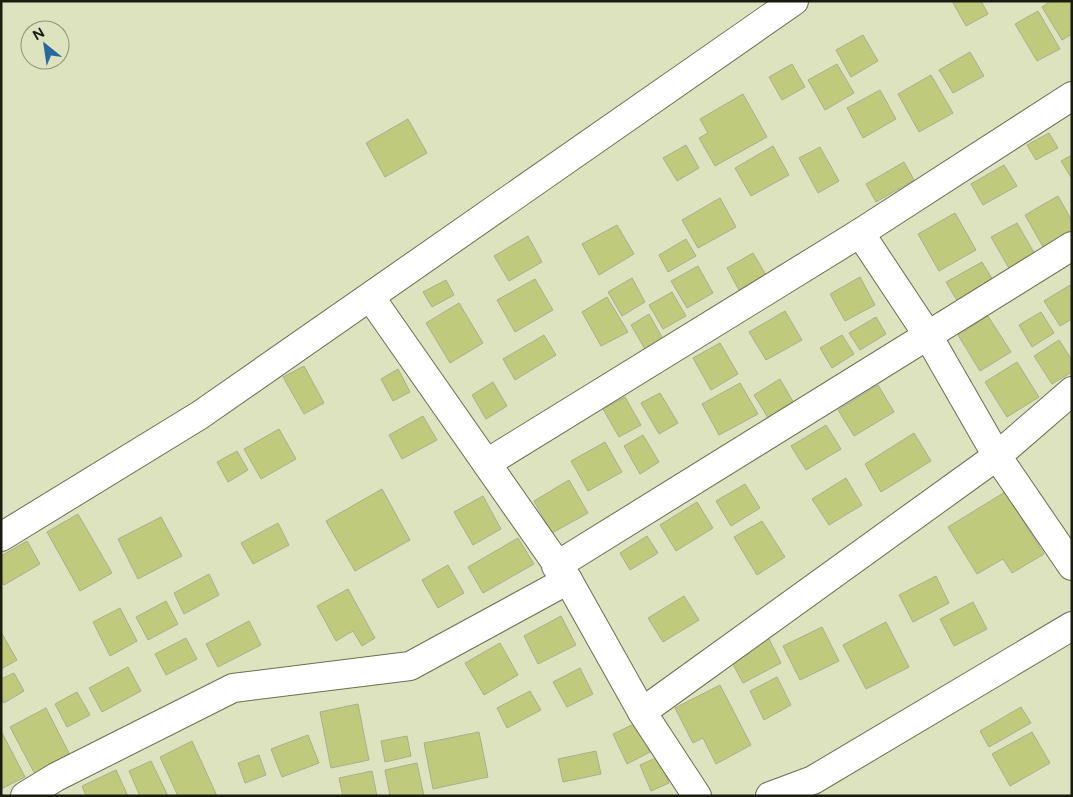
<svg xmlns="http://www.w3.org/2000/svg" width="1073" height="797" viewBox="0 0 1073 797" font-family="Figtree,sans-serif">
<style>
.building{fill:#c0ca7d;stroke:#a9af8d}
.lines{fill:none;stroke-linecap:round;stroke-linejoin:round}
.street-casing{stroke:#6a6f4f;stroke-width:30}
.secondary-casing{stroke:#6a6f4f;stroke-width:30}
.street{stroke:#fff;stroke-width:28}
.secondary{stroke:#fff;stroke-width:28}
</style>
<rect width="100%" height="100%" fill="#dde2bf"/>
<g class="building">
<path d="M 952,1 L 981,1 L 988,14 L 966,26 Z"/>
<path d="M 1051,1 L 1072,1 L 1072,34 L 1062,40 L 1042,7 Z"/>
<path d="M 1038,11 L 1060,49 L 1037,61 L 1015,24 Z"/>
<path d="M 863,35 L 878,61 L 851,77 L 836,50 Z"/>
<path d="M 970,52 L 984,76 L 953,93 L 939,70 Z"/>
<path d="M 792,64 L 805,87 L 782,100 L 769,77 Z"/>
<path d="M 837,64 L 854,93 L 825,110 L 808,80 Z"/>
<path d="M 931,75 L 953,113 L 919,132 L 898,94 Z"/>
<path d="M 880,90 L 896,119 L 863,138 L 847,108 Z"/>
<path d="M 743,94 L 767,137 L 715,166 L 699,138 L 708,133 L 700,119 Z"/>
<path d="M 408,119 L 427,153 L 385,177 L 366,143 Z"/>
<path d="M 1049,133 L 1058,148 L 1036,160 L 1027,145 Z"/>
<path d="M 686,145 L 699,168 L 677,181 L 663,158 Z"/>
<path d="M 773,146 L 789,175 L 751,196 L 735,168 Z"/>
<path d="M 820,147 L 839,181 L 818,193 L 799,158 Z"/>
<path d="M 1072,155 L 1072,179 L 1061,161 Z"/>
<path d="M 904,162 L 914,180 L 876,202 L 866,184 Z"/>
<path d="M 1004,165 L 1017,186 L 983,205 L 971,184 Z"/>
<path d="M 1058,196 L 1072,221 L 1072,238 L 1046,252 L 1025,215 Z"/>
<path d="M 720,198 L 736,227 L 698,248 L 682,220 Z"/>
<path d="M 955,213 L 976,250 L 939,271 L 918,234 Z"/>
<path d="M 1017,223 L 1036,256 L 1010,270 L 991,237 Z"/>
<path d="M 617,225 L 634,254 L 599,275 L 582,244 Z"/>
<path d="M 528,236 L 542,262 L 509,281 L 494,256 Z"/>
<path d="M 686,239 L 696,256 L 668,272 L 659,255 Z"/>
<path d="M 753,253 L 766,275 L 739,290 L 727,268 Z"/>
<path d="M 982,262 L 997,287 L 962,309 L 946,282 Z"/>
<path d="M 698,266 L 713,293 L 687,308 L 671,281 Z"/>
<path d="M 860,277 L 875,305 L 845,321 L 830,294 Z"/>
<path d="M 632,278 L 645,302 L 622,316 L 608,292 Z"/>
<path d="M 535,279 L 553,310 L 515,332 L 497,300 Z"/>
<path d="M 446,280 L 454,295 L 432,307 L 423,292 Z"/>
<path d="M 1070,285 L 1072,289 L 1072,319 L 1060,326 L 1044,301 Z"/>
<path d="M 672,292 L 686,316 L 663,329 L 649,305 Z"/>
<path d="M 607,297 L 628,332 L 601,346 L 582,312 Z"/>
<path d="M 459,303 L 483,343 L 450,363 L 426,323 Z"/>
<path d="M 785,311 L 802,340 L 766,360 L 749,332 Z"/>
<path d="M 1041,312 L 1054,333 L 1032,347 L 1019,325 Z"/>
<path d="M 649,314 L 663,339 L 645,349 L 631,325 Z"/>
<path d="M 988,316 L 1011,352 L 980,371 L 958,335 Z"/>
<path d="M 876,317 L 886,334 L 860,350 L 849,333 Z"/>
<path d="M 544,335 L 556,355 L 515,380 L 503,359 Z"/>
<path d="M 842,335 L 854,354 L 832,368 L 820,348 Z"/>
<path d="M 1059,340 L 1072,360 L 1072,372 L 1052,384 L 1034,356 Z"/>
<path d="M 720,343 L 738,374 L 711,390 L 693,358 Z"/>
<path d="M 1017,362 L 1039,397 L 1007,417 L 985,382 Z"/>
<path d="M 304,366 L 324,403 L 304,414 L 283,377 Z"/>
<path d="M 398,369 L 410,392 L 393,401 L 381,379 Z"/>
<path d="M 780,379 L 795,405 L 770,421 L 754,395 Z"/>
<path d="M 493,382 L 507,406 L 486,419 L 472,395 Z"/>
<path d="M 740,383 L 758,414 L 719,435 L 702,404 Z"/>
<path d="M 878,385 L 894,412 L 854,436 L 838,410 Z"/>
<path d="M 660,393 L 678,423 L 659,434 L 641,403 Z"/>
<path d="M 625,397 L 641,425 L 619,437 L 603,409 Z"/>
<path d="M 423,416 L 437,440 L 402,459 L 389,435 Z"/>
<path d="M 826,425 L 841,449 L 806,470 L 791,446 Z"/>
<path d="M 279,429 L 296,459 L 261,479 L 244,449 Z"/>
<path d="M 914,433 L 931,461 L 881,492 L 865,464 Z"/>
<path d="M 643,435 L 659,462 L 640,474 L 624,446 Z"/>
<path d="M 605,442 L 622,472 L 588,491 L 571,461 Z"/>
<path d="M 237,451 L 248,470 L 228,482 L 217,462 Z"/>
<path d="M 846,478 L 862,505 L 829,525 L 812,499 Z"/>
<path d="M 569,480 L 588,513 L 552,533 L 534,501 Z"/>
<path d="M 745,484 L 760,508 L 731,526 L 716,501 Z"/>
<path d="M 382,489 L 410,540 L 355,571 L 326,521 Z"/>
<path d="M 1005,492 L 1044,554 L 1012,573 L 1003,559 L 977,574 L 948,527 Z"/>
<path d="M 483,496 L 501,529 L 473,545 L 454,512 Z"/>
<path d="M 697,502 L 713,528 L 676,551 L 660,525 Z"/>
<path d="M 78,514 L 112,573 L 80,591 L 47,532 Z"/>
<path d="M 161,517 L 182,556 L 138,579 L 118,539 Z"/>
<path d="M 762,521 L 785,557 L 757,575 L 734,537 Z"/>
<path d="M 278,523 L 289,545 L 253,564 L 241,543 Z"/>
<path d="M 647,536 L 658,553 L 630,570 L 620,553 Z"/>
<path d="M 518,538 L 534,564 L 483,593 L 468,567 Z"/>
<path d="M 27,541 L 40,564 L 4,585 L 1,580 L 1,556 Z"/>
<path d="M 448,565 L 464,593 L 438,608 L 422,580 Z"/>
<path d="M 209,574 L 219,595 L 184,614 L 174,593 Z"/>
<path d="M 936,576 L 949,603 L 913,622 L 899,595 Z"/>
<path d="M 348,589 L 375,638 L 362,646 L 353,631 L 336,641 L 317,606 Z"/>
<path d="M 684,596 L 699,620 L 663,642 L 648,618 Z"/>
<path d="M 166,601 L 178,624 L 148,640 L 136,617 Z"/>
<path d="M 973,602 L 987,629 L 954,646 L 940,619 Z"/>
<path d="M 120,608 L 137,641 L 110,656 L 93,622 Z"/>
<path d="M 561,616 L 576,645 L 538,664 L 524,636 Z"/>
<path d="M 249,621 L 261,645 L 218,667 L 206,644 Z"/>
<path d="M 886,622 L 909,667 L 866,689 L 843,645 Z"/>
<path d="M 822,627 L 839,661 L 800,680 L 783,646 Z"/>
<path d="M 1,632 L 17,660 L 1,669 Z"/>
<path d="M 767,635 L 781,663 L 743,683 L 728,655 Z"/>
<path d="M 186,638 L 197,659 L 166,675 L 155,654 Z"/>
<path d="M 500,643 L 518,675 L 484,695 L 465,663 Z"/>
<path d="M 128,667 L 141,691 L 102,712 L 89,688 Z"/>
<path d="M 580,668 L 593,694 L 567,707 L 553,682 Z"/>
<path d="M 14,673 L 24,691 L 4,703 L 1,698 L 1,679 Z"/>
<path d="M 777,677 L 791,705 L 764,720 L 750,691 Z"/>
<path d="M 720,685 L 751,745 L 716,764 L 703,738 L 693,743 L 675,708 Z"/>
<path d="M 530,691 L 541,710 L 507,728 L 497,708 Z"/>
<path d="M 77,692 L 90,715 L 67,727 L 55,704 Z"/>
<path d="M 358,704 L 369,760 L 331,768 L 320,712 Z"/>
<path d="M 1021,707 L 1031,723 L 989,747 L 980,731 Z"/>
<path d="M 46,708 L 71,757 L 36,776 L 10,727 Z"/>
<path d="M 636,723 L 650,752 L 627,764 L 613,734 Z"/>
<path d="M 1,731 L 25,777 L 1,789 Z"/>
<path d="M 479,732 L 488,777 L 433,789 L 424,743 Z"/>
<path d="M 1032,732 L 1050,763 L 1010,786 L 992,754 Z"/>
<path d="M 308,735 L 319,763 L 282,777 L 271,749 Z"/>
<path d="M 407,736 L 411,756 L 385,762 L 381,741 Z"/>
<path d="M 192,741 L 217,796 L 178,796 L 160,757 Z"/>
<path d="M 596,751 L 601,774 L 563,782 L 558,759 Z"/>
<path d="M 259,755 L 266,775 L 245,783 L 238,763 Z"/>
<path d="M 658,757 L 669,783 L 651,791 L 640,765 Z"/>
<path d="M 151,761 L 168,796 L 140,796 L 129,771 Z"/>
<path d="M 417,763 L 424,796 L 390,796 L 385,770 Z"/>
<path d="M 116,770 L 128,796 L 86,796 L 82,786 Z"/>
<path d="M 372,771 L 377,796 L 343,796 L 339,778 Z"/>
</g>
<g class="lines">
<g class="street-casing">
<g id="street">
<path d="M 860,233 L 927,334 L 997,456 L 1072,566"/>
<path d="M 371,298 L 568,580 L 642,712 L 697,796"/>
<path d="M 487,463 L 860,233 L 1072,96"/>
<path d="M 556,566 L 1072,246"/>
<path d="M 642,712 L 997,456 L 1072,391"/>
<path d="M 25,796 L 56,777 L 233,688 L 410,666 L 568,580"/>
<path d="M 770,796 L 813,780 L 1072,626"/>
</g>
</g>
<g class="secondary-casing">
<path id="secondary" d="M 1,537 L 200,415 L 794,1"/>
</g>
<use href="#street" class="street"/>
<use href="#secondary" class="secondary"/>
</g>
<rect width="1073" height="797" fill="none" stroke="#1a1c0f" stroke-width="5"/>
<g transform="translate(45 45) rotate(330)"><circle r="24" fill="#dde2bf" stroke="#8f9379"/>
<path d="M0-4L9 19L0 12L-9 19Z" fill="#28689e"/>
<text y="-8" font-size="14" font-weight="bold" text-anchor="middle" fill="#1a1c0f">N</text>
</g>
</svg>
